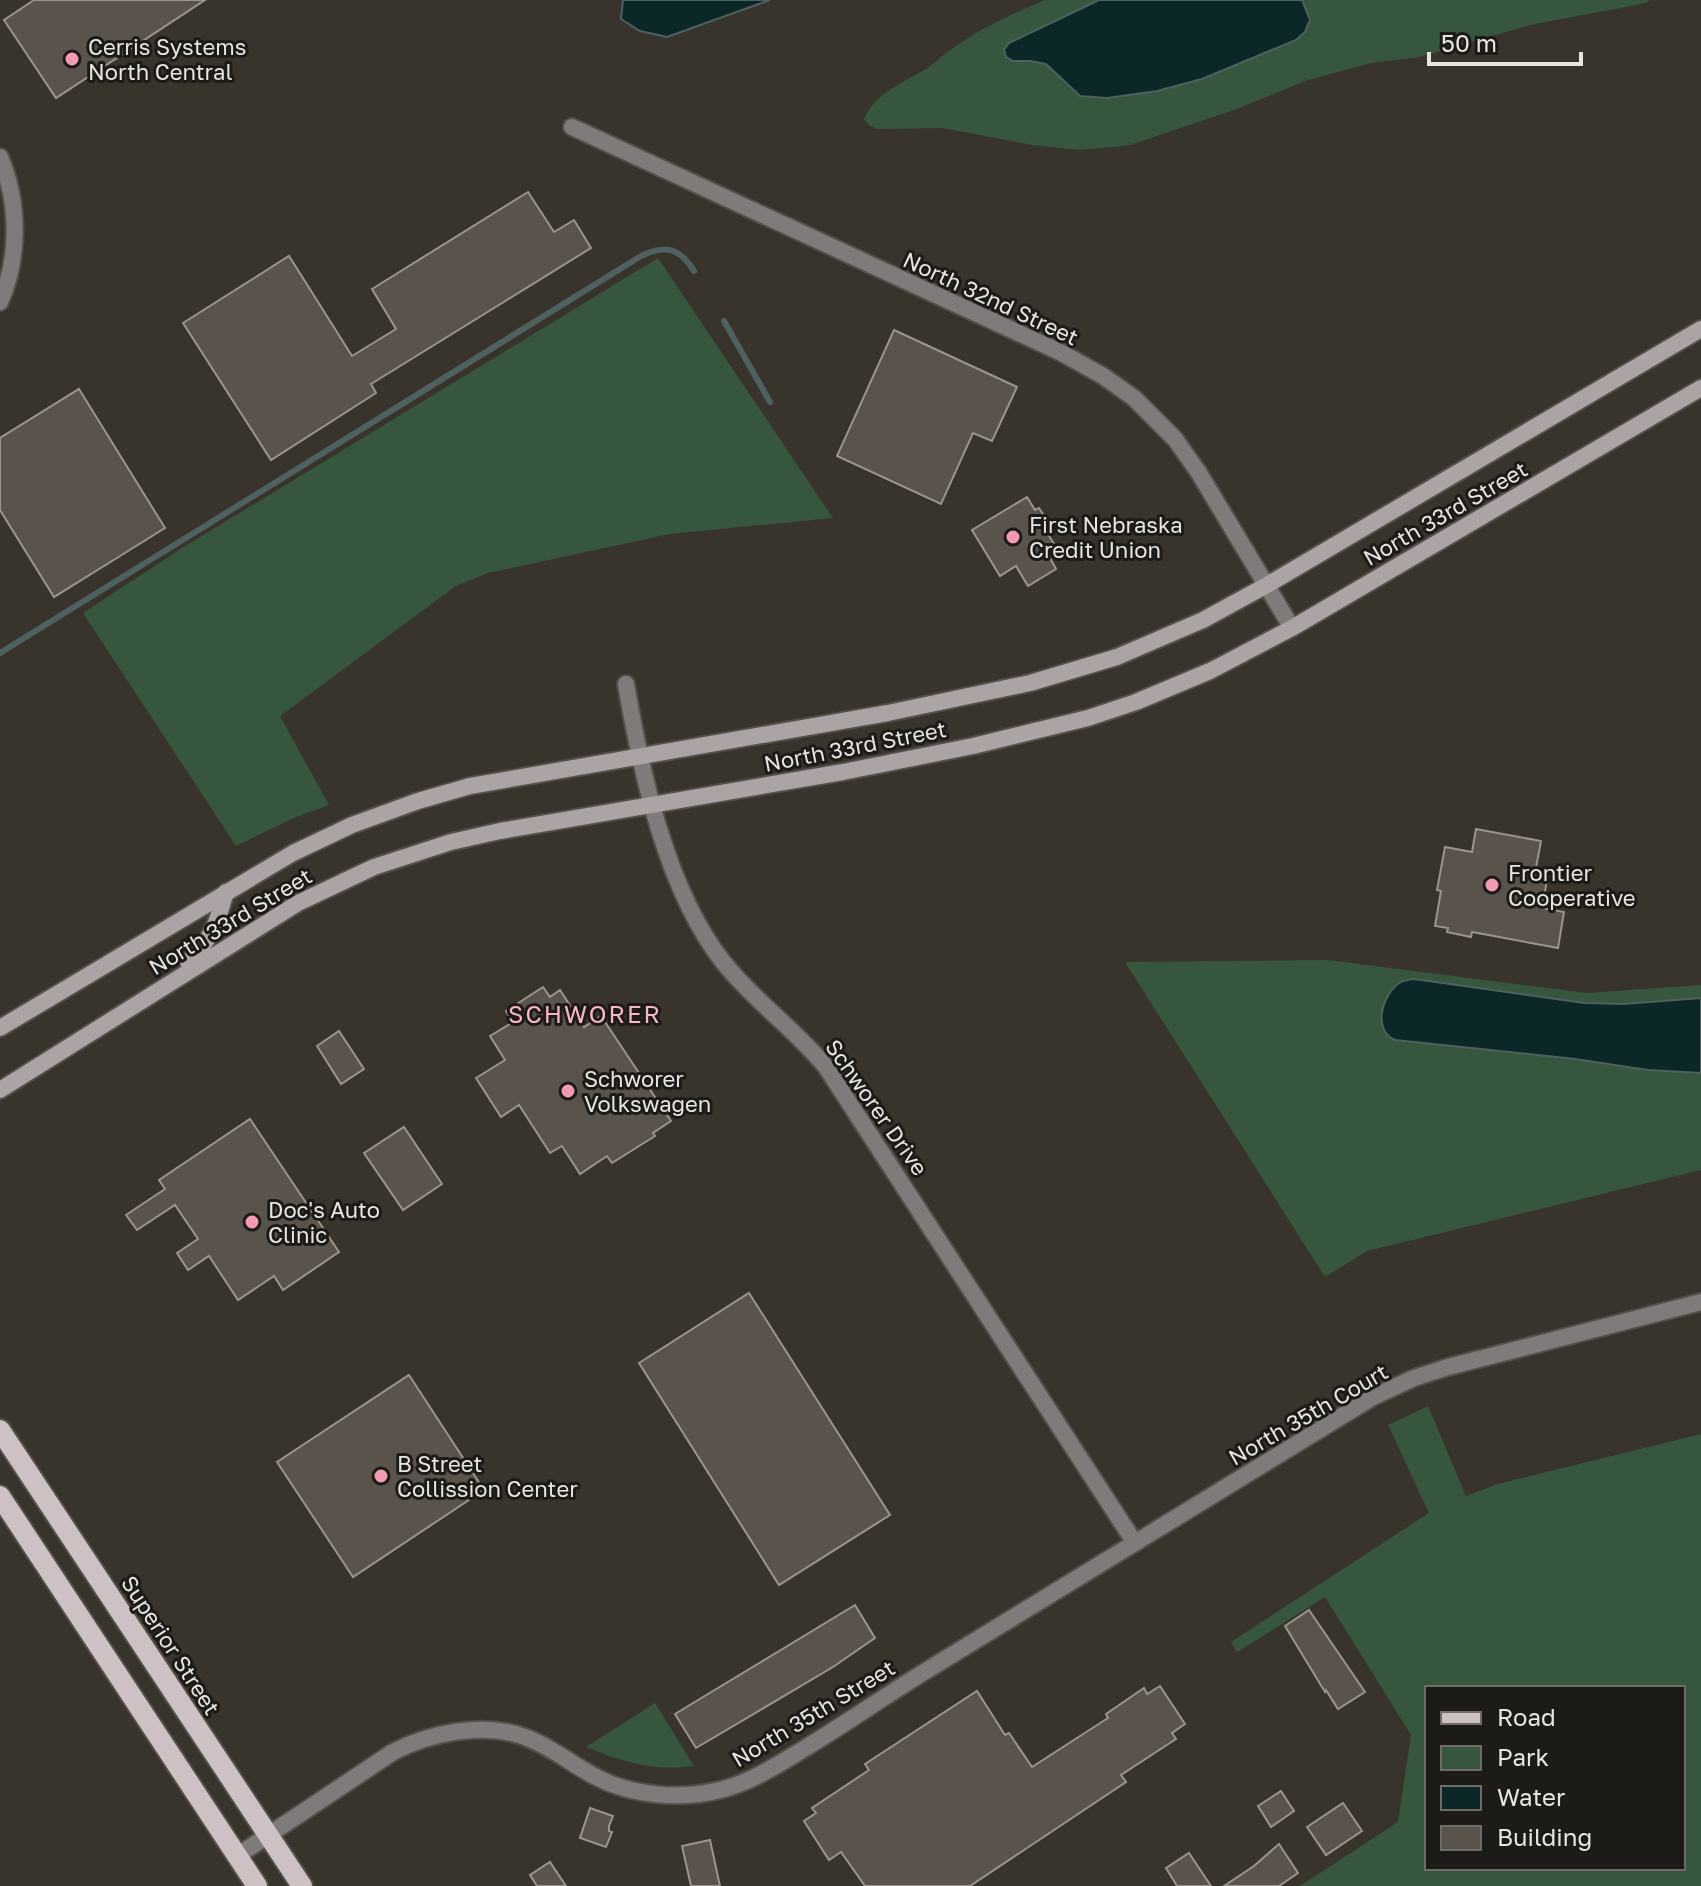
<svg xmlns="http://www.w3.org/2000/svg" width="1701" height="1886" viewBox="0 0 1701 1886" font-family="'Golos Text',sans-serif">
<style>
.green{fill:#37563e;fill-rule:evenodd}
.water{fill:#0c2728;stroke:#4e605f;stroke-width:2}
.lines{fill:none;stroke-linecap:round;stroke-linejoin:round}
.stream{stroke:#4e605f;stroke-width:6}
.building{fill:#59534b;stroke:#9b948b;stroke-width:2}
.street-casing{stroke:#544f48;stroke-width:20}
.secondary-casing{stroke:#544f48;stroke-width:20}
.primary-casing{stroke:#544f48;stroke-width:24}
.street{stroke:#807b7b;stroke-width:16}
.secondary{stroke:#aba3a4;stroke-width:16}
.primary{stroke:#cdc1c3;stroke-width:20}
.poi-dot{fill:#f19ab1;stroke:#1d1b17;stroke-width:3}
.labels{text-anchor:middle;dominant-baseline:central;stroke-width:6;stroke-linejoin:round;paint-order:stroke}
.poi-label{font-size:22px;fill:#e8e5e0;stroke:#1d1b17;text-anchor:start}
.street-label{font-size:22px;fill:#e8e5e0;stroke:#1d1b17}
.neighbourhood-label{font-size:24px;letter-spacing:2px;fill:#f7b5c5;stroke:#1d1b17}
</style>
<rect width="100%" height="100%" fill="#38332b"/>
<g class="green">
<path d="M 1045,0 L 1650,0 L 1646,3 L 1530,25 L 1420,57 L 1371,63 L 1305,81 L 1237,109 L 1130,145 L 1081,150 L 1032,145 L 942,128 L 877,129 L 869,125 L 864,119 C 876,92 903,83 926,69 C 937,62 945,52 956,46 C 983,27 1014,13 1045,0 Z"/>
<path d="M 658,258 L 833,518 L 670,534 L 488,573 L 456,586 L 280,716 L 329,805 L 296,817 L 236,846 L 83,613 L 182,548 Z"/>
<path d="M 1328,960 L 1587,993 L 1701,985 L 1701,1170 L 1367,1251 L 1325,1277 L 1125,962 Z"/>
<path d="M 1428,1406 L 1466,1496 L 1498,1484 L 1701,1434 L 1701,1886 L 1300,1886 L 1398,1822 L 1411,1735 L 1325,1597 L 1237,1652 L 1231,1642 L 1429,1513 L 1388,1425 ZM 1427,1688 L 1683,1688 L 1683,1868 L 1427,1868 Z"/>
<path d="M 655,1703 L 694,1766 C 655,1772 622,1762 586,1747 Z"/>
</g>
<g class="water">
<path d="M 623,0 L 770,0 L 667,37 L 640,31 L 621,19 Z"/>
<path d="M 1099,0 L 1302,0 L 1310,20 L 1305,32 L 1296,40 L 1202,79 L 1157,91 L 1107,98 L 1080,96 L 1046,64 L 1030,61 L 1013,61 L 1006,57 L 1004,50 L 1009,43 Z"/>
<path d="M 1414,979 L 1584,1003 L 1624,1004 L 1701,998 L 1701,1073 L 1648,1070 L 1575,1059 L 1395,1040 C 1371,1030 1383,992 1401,982 C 1403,981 1412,979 1414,979 Z"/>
</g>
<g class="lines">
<g class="stream">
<path d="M 724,321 L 770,402"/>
<path d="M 0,653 L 641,256 C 665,244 680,248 694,271"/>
</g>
</g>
<g class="building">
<path d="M 34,0 L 205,0 L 56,98 L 4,20 Z"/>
<path d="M 528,192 L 554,232 L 574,220 L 591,248 L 371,384 L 376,393 L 271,460 L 183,323 L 289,256 L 352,356 L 396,329 L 372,289 Z"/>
<path d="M 894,330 L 1017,387 L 992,441 L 973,433 L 941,504 L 837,456 Z"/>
<path d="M 79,389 L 165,528 L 54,597 L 0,510 L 0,438 Z"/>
<path d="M 1027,497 L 1035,510 L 1039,508 L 1052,528 L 1046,531 L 1054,544 L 1045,549 L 1056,569 L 1028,586 L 1016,566 L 1000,576 L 972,530 Z"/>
<path d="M 1476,829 L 1541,841 L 1534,878 L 1547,880 L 1542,908 L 1564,912 L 1558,948 L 1472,932 L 1471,937 L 1447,932 L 1448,928 L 1435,926 L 1441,891 L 1437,890 L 1445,847 L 1472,852 Z"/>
<path d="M 543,987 L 550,997 L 560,990 L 584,1027 L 601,1016 L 671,1121 L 653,1133 L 655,1136 L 612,1163 L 607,1156 L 580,1174 L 562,1146 L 550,1153 L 519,1105 L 501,1117 L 476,1078 L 505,1060 L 490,1036 L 513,1022 L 506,1011 Z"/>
<path d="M 339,1031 L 364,1069 L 341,1084 L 317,1046 Z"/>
<path d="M 250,1119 L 339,1252 L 283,1290 L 274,1276 L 238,1300 L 209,1256 L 188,1270 L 177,1253 L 198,1239 L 175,1205 L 137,1230 L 126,1215 L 165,1189 L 159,1180 Z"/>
<path d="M 404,1127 L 442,1184 L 403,1210 L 364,1153 Z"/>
<path d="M 749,1293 L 890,1515 L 779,1585 L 639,1363 Z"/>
<path d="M 409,1375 L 484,1490 L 353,1577 L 277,1462 Z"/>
<path d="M 855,1605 L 875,1638 L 833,1667 L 696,1748 L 675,1714 Z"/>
<path d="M 1309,1610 L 1365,1692 L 1338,1709 L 1326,1690 L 1325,1692 L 1285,1626 Z"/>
<path d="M 1160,1686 L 1185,1724 L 1172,1733 L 1176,1739 L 1121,1775 L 1126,1782 L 970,1886 L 865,1886 L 841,1852 L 829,1860 L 804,1821 L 816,1813 L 812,1808 L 869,1770 L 865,1764 L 977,1691 L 1005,1735 L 1009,1733 L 1032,1767 L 1108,1718 L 1106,1714 L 1144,1688 L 1147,1694 Z"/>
<path d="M 1281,1791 L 1294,1811 L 1271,1827 L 1258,1806 Z"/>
<path d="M 1343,1803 L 1362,1831 L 1326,1855 L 1307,1827 Z"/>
<path d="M 590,1808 L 613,1816 L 609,1826 L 609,1831 L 612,1832 L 606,1847 L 580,1838 Z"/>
<path d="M 710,1840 L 720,1886 L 691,1886 L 682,1846 Z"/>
<path d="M 1279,1844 L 1298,1873 L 1279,1886 L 1224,1886 L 1254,1866 Z"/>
<path d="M 1189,1853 L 1211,1886 L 1177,1886 L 1166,1868 Z"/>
<path d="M 550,1862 L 566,1886 L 537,1886 L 530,1875 Z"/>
</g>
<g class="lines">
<g class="street-casing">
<g id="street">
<path d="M 572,127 L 1060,352 L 1103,376 L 1134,398 L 1175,439 L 1199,473 L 1292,628"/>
<path d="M 0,157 C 19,202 20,257 0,302"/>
<path d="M 626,684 C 641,772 667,892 724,963 C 754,1001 795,1029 826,1067 L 1135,1543"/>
<path d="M 237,1856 L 393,1752 C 430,1733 482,1722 522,1736 C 549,1745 571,1764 596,1777 C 632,1796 681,1800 720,1790 C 752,1782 779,1764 807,1747 C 848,1722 888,1694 929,1669 C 1077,1578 1225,1488 1373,1397 L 1414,1378 L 1448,1367 L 1701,1302"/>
</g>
</g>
<g class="secondary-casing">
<g id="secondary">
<path d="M 188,962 C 212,939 217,923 226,892"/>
<path d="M 0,1028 L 293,853 L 352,825 L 418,801 L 470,786 L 888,713 L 1030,683 L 1117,657 L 1203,620 L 1267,585 L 1701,329"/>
<path d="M 0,1090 L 298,903 L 374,867 L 451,842 L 500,831 L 843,772 L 973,746 L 1088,718 L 1136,702 L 1210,671 L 1292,628 L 1701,388"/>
</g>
</g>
<g class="primary-casing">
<g id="primary">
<path d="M 0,1430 L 302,1886"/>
<path d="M 0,1496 L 257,1886"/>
</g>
</g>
<use href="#street" class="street"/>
<use href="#secondary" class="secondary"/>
<use href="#primary" class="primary"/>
</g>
<g class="poi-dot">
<circle cx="72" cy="59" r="8"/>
<circle cx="1013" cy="537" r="8"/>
<circle cx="1492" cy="885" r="8"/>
<circle cx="568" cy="1091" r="8"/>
<circle cx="252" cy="1222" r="8"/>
<circle cx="381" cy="1476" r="8"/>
</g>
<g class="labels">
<g class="poi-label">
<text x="88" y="46">Cerris Systems<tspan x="88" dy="25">North Central</tspan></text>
<text x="1029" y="524">First Nebraska<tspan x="1029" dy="25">Credit Union</tspan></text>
<text x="1508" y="872">Frontier<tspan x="1508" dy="25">Cooperative</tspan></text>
<text x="584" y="1078">Schworer<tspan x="584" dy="25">Volkswagen</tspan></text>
<text x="268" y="1209">Doc's Auto<tspan x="268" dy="25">Clinic</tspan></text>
<text x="397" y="1463">B Street<tspan x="397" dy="25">Collission Center</tspan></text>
</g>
<g class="street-label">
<text transform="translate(991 298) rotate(25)">North 32nd Street</text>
<text transform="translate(1445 513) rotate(-30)">North 33rd Street</text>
<text transform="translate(855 746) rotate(-11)">North 33rd Street</text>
<text transform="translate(230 921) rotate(-31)">North 33rd Street</text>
<text transform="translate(877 1107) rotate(55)">Schworer Drive</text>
<text transform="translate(1308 1414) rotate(-30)">North 35th Court</text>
<text transform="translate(171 1645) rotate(57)">Superior Street</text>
<text transform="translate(813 1713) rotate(-31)">North 35th Street</text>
</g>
<g class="neighbourhood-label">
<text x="585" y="1013">SCHWORER</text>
</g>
</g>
<rect x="1425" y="1686" width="260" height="184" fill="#1d1b17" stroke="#6e6c67" stroke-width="2"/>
<rect x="1441" y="1712" width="40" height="12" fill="#cdc1c3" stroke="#6e6c67" stroke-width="2"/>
<text x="1497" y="1726" font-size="24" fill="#e8e5e0">Road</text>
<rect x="1441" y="1746" width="40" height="24" fill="#37563e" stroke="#6e6c67" stroke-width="2"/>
<text x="1497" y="1766" font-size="24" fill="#e8e5e0">Park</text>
<rect x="1441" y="1786" width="40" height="24" fill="#0c2728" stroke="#6e6c67" stroke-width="2"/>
<text x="1497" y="1806" font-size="24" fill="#e8e5e0">Water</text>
<rect x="1441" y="1826" width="40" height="24" fill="#59534b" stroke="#6e6c67" stroke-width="2"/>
<text x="1497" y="1846" font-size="24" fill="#e8e5e0">Building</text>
<path d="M1429 52v12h152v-12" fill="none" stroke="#e8e5e0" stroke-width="4"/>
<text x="1441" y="52" font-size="24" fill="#e8e5e0" stroke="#1d1b17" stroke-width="6" paint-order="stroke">50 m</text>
</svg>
